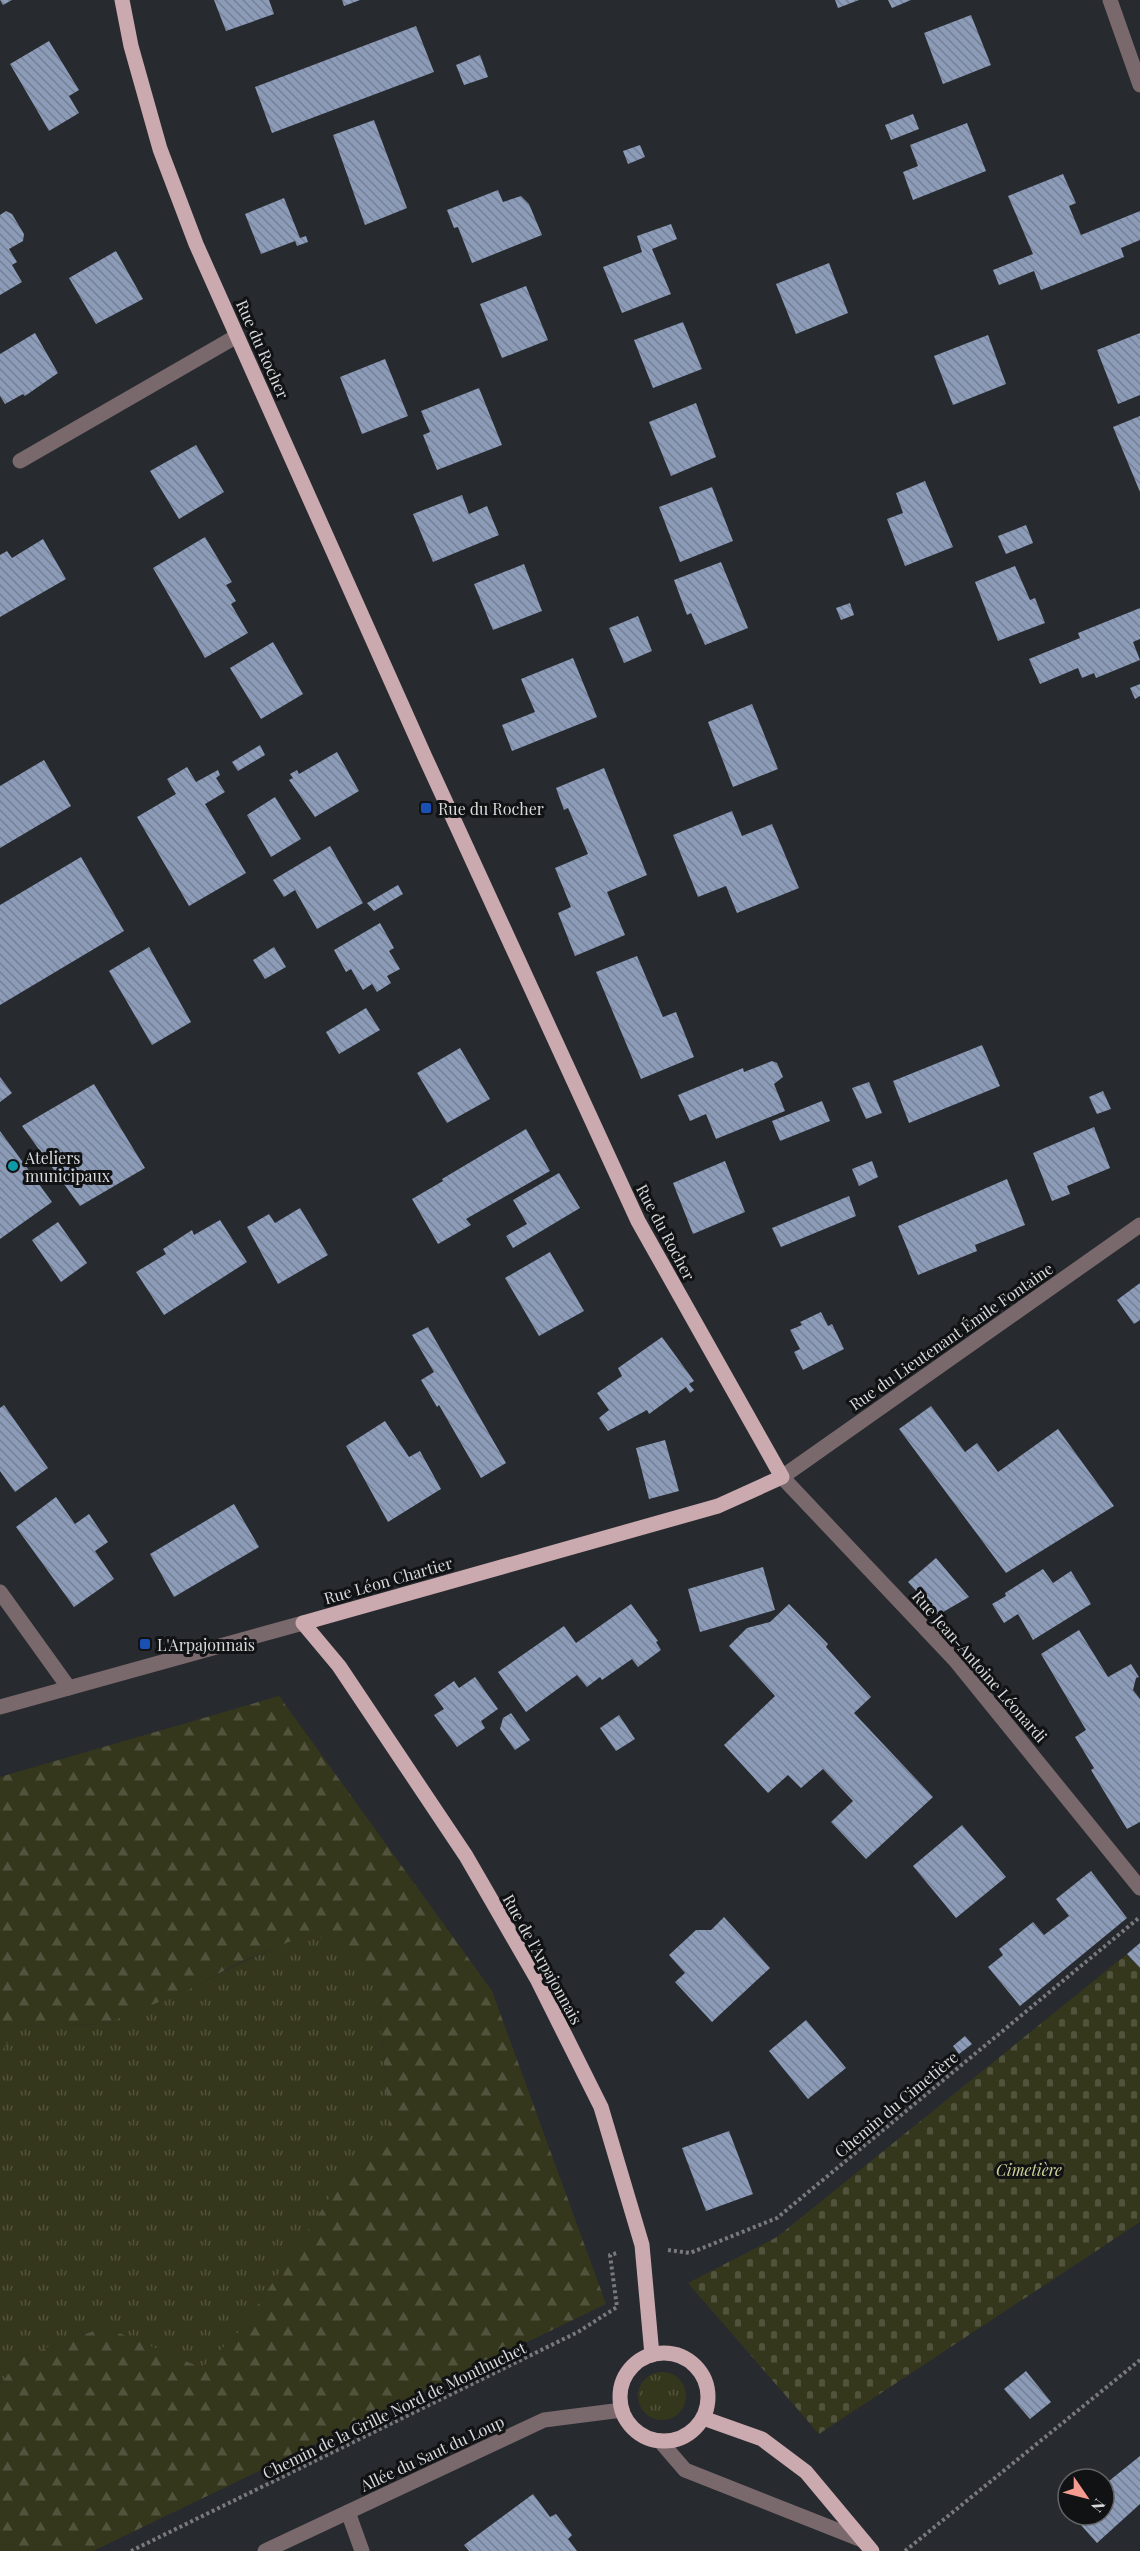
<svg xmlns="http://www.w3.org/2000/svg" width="1140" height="2551" viewBox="0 0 1140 2551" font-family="'Playfair Display',serif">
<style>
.grass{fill:url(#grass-tufts)}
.forest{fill:url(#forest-firs)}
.cemetery{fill:url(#cemetery-stones)}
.building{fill:url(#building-back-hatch)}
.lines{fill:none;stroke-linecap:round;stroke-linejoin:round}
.path{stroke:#787a7d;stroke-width:4;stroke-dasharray:3 3;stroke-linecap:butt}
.minor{stroke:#7a696c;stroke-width:15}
.major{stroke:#caa9af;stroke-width:15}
.transit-dot{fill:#1a4fb4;stroke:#111214;stroke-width:2}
.culture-dot{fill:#0f9aa8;stroke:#111214;stroke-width:2}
.labels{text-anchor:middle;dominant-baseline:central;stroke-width:6;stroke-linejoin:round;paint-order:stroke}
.street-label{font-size:16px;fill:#d8dadc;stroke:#111214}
.poi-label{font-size:16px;fill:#d8dadc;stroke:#111214;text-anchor:start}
.park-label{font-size:16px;font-style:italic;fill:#d2d79c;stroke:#111214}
</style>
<defs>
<pattern id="grass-tufts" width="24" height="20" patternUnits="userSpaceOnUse" patternTransform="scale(1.5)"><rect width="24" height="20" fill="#35371c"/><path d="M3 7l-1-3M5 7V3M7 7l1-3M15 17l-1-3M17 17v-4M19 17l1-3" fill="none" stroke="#52533c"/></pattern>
<pattern id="forest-firs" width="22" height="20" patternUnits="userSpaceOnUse" patternTransform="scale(1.5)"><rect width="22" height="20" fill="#35371c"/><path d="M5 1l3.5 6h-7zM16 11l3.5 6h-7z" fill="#52533c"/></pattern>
<pattern id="cemetery-stones" width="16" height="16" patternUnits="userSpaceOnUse" patternTransform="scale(1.5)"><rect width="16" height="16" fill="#35371c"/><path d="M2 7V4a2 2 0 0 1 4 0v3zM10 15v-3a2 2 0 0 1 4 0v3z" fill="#52533c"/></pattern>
<pattern id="building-back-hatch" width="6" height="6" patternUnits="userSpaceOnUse" patternTransform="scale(1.5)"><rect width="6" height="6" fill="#8b9bb8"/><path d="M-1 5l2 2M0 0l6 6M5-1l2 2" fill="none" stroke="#758095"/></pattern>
</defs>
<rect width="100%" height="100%" fill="#272a2e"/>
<g class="grass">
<path d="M 313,1931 L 377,1977 L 389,2124 L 345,2175 L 240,2331 L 202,2368 L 105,2327 L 24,2356 L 0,2384 L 0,2054 L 19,2026 L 104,2024 L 179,1994 L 243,1962 Z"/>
<circle cx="662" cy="2396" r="24"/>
</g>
<path class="forest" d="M 279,1696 L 492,1991 L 606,2304 L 93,2551 L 0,2551 L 0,2384 L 24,2356 L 105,2327 L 202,2368 L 240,2331 L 345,2175 L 389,2124 L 377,1977 L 313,1932 L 243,1961 L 179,1994 L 104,2024 L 19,2026 L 0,2054 L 0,1777 Z"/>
<path class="cemetery" d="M 1127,1954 L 1140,1968 L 1140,2222 L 819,2434 L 688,2283 L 777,2237 Z"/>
<g class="building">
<path d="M 0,0 L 12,0 L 3,5 Z"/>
<path d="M 214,0 L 269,0 L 274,14 L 226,31 Z"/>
<path d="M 342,0 L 360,0 L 344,6 Z"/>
<path d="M 835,0 L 859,0 L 838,8 Z"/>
<path d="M 888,0 L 911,0 L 892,8 Z"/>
<path d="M 971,15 L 991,65 L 943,84 L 924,33 Z"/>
<path d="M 416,26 L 434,72 L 272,133 L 255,87 Z"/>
<path d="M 49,41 L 79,90 L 69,96 L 79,113 L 49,131 L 10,64 Z"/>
<path d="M 480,55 L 488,77 L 464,85 L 456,65 Z"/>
<path d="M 913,114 L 919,129 L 891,140 L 885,125 Z"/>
<path d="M 374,120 L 407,208 L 365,225 L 333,135 Z"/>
<path d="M 967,123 L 986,171 L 913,200 L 903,172 L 918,166 L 910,145 Z"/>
<path d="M 640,145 L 645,157 L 628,164 L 623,151 Z"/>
<path d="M 1063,174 L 1076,203 L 1069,206 L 1081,235 L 1140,211 L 1140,240 L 1121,248 L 1124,257 L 1041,290 L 1034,271 L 999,285 L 993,270 L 1033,254 L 1008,196 Z"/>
<path d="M 498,190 L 503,202 L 521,196 L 529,204 L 542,235 L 472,263 L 458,227 L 454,228 L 447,210 Z"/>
<path d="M 284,198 L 300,238 L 306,236 L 308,242 L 297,246 L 295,241 L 261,254 L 245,214 Z"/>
<path d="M 6,211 L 12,214 L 24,234 L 23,241 L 9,249 L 17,262 L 12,265 L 22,282 L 0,295 L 0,215 Z"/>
<path d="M 671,224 L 677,239 L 652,249 L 671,294 L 622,313 L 603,267 L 642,252 L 637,236 Z"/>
<path d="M 116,251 L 143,299 L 96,324 L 69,278 Z"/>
<path d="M 829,263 L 848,313 L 796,334 L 776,284 Z"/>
<path d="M 526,286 L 548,340 L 502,358 L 480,304 Z"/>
<path d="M 683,322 L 702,369 L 653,388 L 634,340 Z"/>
<path d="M 35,333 L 58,373 L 25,396 L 23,394 L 5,404 L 0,396 L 0,354 Z"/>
<path d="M 1140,333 L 1140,395 L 1118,404 L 1097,350 Z"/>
<path d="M 988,335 L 1006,384 L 953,405 L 934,356 Z"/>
<path d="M 385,359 L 408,416 L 362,434 L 340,377 Z"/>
<path d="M 479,388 L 502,445 L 437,470 L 423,435 L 430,432 L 421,411 Z"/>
<path d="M 696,403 L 716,457 L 671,476 L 649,422 Z"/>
<path d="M 1140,416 L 1140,492 L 1113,427 Z"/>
<path d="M 196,445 L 224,492 L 179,519 L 150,471 Z"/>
<path d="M 925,481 L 953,547 L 905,566 L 887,519 L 903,513 L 896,493 Z"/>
<path d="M 712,487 L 733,541 L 680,562 L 659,507 Z"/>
<path d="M 462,495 L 469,514 L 487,506 L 499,535 L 433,562 L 413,514 Z"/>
<path d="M 1026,525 L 1033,543 L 1006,554 L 998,536 Z"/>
<path d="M 205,537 L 232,582 L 226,585 L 236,601 L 231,604 L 248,633 L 205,658 L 153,568 Z"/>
<path d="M 43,539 L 66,579 L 0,617 L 0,555 L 7,551 L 12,558 Z"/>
<path d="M 721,562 L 748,628 L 705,645 L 691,613 L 687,615 L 674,580 Z"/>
<path d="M 524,564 L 542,611 L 493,630 L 474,584 Z"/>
<path d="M 1015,566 L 1030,600 L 1035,598 L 1045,623 L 998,641 L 975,582 Z"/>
<path d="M 850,603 L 854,615 L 841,620 L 836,608 Z"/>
<path d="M 1140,608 L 1140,639 L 1133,642 L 1140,660 L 1096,678 L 1094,673 L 1082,678 L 1078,668 L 1040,684 L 1029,659 L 1080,638 L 1078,633 Z"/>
<path d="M 638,616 L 652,651 L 624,663 L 609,628 Z"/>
<path d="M 273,642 L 303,694 L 261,719 L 230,668 Z"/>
<path d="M 573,658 L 597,717 L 512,751 L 502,725 L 535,712 L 521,679 Z"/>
<path d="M 1140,684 L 1140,696 L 1135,699 L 1130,688 Z"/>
<path d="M 752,704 L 778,769 L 733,787 L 708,722 Z"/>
<path d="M 260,745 L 265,755 L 238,771 L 232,762 Z"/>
<path d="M 337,752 L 359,791 L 315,817 L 289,780 L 293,778 L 290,774 L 297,770 L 299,774 Z"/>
<path d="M 44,760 L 71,806 L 0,848 L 0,786 Z"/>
<path d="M 187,767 L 196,782 L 218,770 L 220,775 L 216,778 L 225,792 L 205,804 L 246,873 L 189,906 L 137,817 L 176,794 L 167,779 Z"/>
<path d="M 604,768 L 647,875 L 607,892 L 625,935 L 575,956 L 558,913 L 571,907 L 555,868 L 588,854 L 568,808 L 564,810 L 556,788 Z"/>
<path d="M 275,797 L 301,839 L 271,857 L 247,815 Z"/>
<path d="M 732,811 L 742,836 L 772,824 L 799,888 L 737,913 L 726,886 L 698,897 L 673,835 Z"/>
<path d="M 330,846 L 363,903 L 317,929 L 295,890 L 284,897 L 273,880 Z"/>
<path d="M 81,857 L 124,931 L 0,1005 L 0,905 Z"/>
<path d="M 398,885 L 403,894 L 374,911 L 367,903 Z"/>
<path d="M 380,923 L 394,948 L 389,951 L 400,969 L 387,976 L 391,983 L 377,992 L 372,984 L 363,990 L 351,969 L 346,972 L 334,950 Z"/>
<path d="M 149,947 L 191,1022 L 152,1045 L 109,971 Z"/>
<path d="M 274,947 L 286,967 L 265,979 L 253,960 Z"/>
<path d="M 637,956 L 663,1017 L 676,1012 L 694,1057 L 641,1079 L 596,972 Z"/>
<path d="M 366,1008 L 380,1030 L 339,1054 L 326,1032 Z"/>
<path d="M 982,1045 L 1000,1086 L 909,1123 L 893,1081 Z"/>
<path d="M 460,1048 L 490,1099 L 447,1123 L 417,1073 Z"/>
<path d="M 772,1061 L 777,1063 L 783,1077 L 774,1084 L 785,1111 L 716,1139 L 706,1114 L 690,1121 L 678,1095 L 743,1068 L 744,1072 Z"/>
<path d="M 0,1077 L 12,1093 L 0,1102 Z"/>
<path d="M 869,1082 L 882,1113 L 866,1119 L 852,1088 Z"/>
<path d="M 94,1084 L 145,1168 L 80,1206 L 22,1126 Z"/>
<path d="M 1103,1091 L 1111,1109 L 1097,1114 L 1089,1097 Z"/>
<path d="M 822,1101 L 830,1121 L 780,1141 L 772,1121 Z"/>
<path d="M 1094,1127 L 1110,1168 L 1067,1186 L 1070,1194 L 1052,1201 L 1033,1153 Z"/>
<path d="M 526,1129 L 550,1171 L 466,1219 L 471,1225 L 438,1244 L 412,1199 L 443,1181 L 442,1179 Z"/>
<path d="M 0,1131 L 52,1202 L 0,1239 Z"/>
<path d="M 725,1161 L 745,1212 L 693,1234 L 673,1183 Z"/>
<path d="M 872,1161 L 878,1177 L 859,1186 L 852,1169 Z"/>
<path d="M 559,1173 L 580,1208 L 513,1248 L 506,1236 L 527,1224 L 513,1200 Z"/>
<path d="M 1007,1179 L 1025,1225 L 975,1245 L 977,1251 L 918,1275 L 898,1226 Z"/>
<path d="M 849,1196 L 856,1216 L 781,1247 L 772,1228 Z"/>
<path d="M 300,1208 L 328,1255 L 278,1284 L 247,1227 L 269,1214 L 275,1223 Z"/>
<path d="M 220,1220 L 247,1262 L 164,1315 L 136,1272 L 166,1254 L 163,1249 L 192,1230 L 194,1235 Z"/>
<path d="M 58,1222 L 87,1263 L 61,1282 L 32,1240 Z"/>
<path d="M 550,1252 L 584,1311 L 539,1336 L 505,1278 Z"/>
<path d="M 1140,1283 L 1140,1320 L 1134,1324 L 1117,1300 Z"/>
<path d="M 821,1312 L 828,1326 L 832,1324 L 844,1349 L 803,1370 L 794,1352 L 800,1349 L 790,1330 L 802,1325 L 800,1322 Z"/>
<path d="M 428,1327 L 506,1463 L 481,1478 L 439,1405 L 437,1407 L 421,1380 L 434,1372 L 412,1335 Z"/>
<path d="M 662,1337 L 694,1381 L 689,1384 L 694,1390 L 690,1393 L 686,1387 L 649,1414 L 647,1410 L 608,1431 L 599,1418 L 609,1410 L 597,1393 L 622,1376 L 618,1368 Z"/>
<path d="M 4,1405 L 48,1468 L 15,1492 L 0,1471 L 0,1408 Z"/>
<path d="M 931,1406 L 965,1452 L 977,1443 L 998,1472 L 1058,1429 L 1114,1506 L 1006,1573 L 899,1429 Z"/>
<path d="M 385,1421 L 409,1457 L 420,1451 L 441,1489 L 388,1522 L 346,1446 Z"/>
<path d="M 665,1440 L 679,1491 L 649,1499 L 636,1448 Z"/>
<path d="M 56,1497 L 75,1524 L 89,1514 L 108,1542 L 95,1551 L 114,1579 L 74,1607 L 16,1527 Z"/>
<path d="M 234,1504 L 259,1547 L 174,1597 L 150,1554 Z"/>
<path d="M 936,1558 L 969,1597 L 938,1615 L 908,1582 Z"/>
<path d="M 763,1567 L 775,1610 L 700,1632 L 688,1589 Z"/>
<path d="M 1043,1569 L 1053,1583 L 1071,1571 L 1091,1604 L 1033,1640 L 1018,1614 L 1004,1623 L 992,1604 L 1006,1596 L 1005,1593 Z"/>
<path d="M 631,1604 L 658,1641 L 656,1642 L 661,1650 L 638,1667 L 632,1659 L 602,1680 L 600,1677 L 587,1687 L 577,1675 L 526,1712 L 498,1672 L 564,1626 L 576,1643 Z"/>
<path d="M 789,1604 L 828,1644 L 826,1647 L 871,1697 L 854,1713 L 933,1797 L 866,1859 L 831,1822 L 853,1801 L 823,1769 L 801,1788 L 788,1775 L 768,1793 L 724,1745 L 775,1696 L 729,1646 L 747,1628 L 770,1622 Z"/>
<path d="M 1079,1630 L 1108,1677 L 1131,1664 L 1139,1677 L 1136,1678 L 1133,1690 L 1140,1699 L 1140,1822 L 1127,1829 L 1091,1770 L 1094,1768 L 1075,1737 L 1086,1730 L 1041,1654 Z"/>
<path d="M 475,1677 L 498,1709 L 481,1721 L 485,1728 L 457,1747 L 434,1715 L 444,1709 L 434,1695 L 454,1681 L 459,1688 Z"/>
<path d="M 511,1713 L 530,1740 L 515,1750 L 500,1729 L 503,1718 Z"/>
<path d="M 619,1715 L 635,1739 L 616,1751 L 600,1728 Z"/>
<path d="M 962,1825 L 1006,1877 L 956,1918 L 913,1866 Z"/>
<path d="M 1091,1871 L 1127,1918 L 1020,2006 L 988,1967 L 1003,1955 L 999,1949 L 1033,1922 L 1044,1935 L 1069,1916 L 1056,1899 Z"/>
<path d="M 724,1917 L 770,1968 L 712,2022 L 675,1982 L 685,1973 L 669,1955 L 696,1930 L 711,1930 Z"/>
<path d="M 1140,1943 L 1140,1968 L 1127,1954 Z"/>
<path d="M 806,2020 L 846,2068 L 808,2099 L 769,2051 Z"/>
<path d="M 965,2036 L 972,2044 L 959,2054 L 953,2046 Z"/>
<path d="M 729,2131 L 753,2194 L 706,2211 L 682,2148 Z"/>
<path d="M 1026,2371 L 1051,2402 L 1030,2419 L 1004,2389 Z"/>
<path d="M 1140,2456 L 1140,2504 L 1097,2543 L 1072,2515 L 1104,2515 L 1104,2485 Z"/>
<path d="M 533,2494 L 550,2517 L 556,2514 L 572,2535 L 568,2539 L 577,2551 L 469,2551 L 464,2545 Z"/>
</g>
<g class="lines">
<g class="path">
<path d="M 668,2250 L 690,2253 L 777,2218 L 1140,1917"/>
<path d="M 131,2551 L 578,2332 L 617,2307 L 610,2255 L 617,2253"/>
<path d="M 905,2551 L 1140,2360"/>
</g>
<g class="minor">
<path d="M 1110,0 L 1140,85"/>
<path d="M 20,461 L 237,336"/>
<path d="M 1140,1225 L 782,1477 L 955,1660 L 1140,1888"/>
<path d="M 0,1592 L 69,1688"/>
<path d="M 0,1707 L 303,1623"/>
<path d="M 660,2441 L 685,2470 L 862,2540"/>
<path d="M 348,2512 L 362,2551"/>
<path d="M 265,2551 L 544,2420 L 622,2410"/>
</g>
<g class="major">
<path d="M 122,0 L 131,46 L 160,149 L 196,244 L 237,336 L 425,757 L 638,1221 L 782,1477 L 718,1506 L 303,1623 L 339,1666 L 466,1856 L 537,1979 L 601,2107 L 642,2245 L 652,2355"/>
<circle cx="664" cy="2397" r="44"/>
<path d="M 703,2418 L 762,2439 L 806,2472 L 872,2551"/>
</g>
</g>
<g class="transit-dot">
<rect x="420" y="802" width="12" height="12" rx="3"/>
<rect x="139" y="1638" width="12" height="12" rx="3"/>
</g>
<circle class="culture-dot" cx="13" cy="1166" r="6"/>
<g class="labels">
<g class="street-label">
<text transform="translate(263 349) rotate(66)">Rue du Rocher</text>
<text transform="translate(666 1232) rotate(62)">Rue du Rocher</text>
<text transform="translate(951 1336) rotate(-35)">Rue du Lieutenant Émile Fontaine</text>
<text transform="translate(388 1580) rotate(-16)">Rue Léon Chartier</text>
<text transform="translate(980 1666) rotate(49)">Rue Jean-Antoine Léonardi</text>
<text transform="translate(543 1959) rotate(61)">Rue de l'Arpajonnais</text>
<text transform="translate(896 2104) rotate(-40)">Chemin du Cimetière</text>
<text transform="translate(394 2410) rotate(-26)">Chemin de la Grille Nord de Monthuchet</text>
<text transform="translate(432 2453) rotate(-25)">Allée du Saut du Loup</text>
</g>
<g class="poi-label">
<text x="438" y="808">Rue du Rocher</text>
<text x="25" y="1157">Ateliers<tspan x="25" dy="18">municipaux</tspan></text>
<text x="157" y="1644">L'Arpajonnais</text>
</g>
<g class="park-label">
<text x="1029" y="2169">Cimetière</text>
</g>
</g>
<g transform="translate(1086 2497) rotate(125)"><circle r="28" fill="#111214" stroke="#616264" stroke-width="1.5"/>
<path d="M0-4.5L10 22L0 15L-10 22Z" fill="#f59c91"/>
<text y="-9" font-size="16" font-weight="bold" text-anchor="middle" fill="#d8dadc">N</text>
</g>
</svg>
